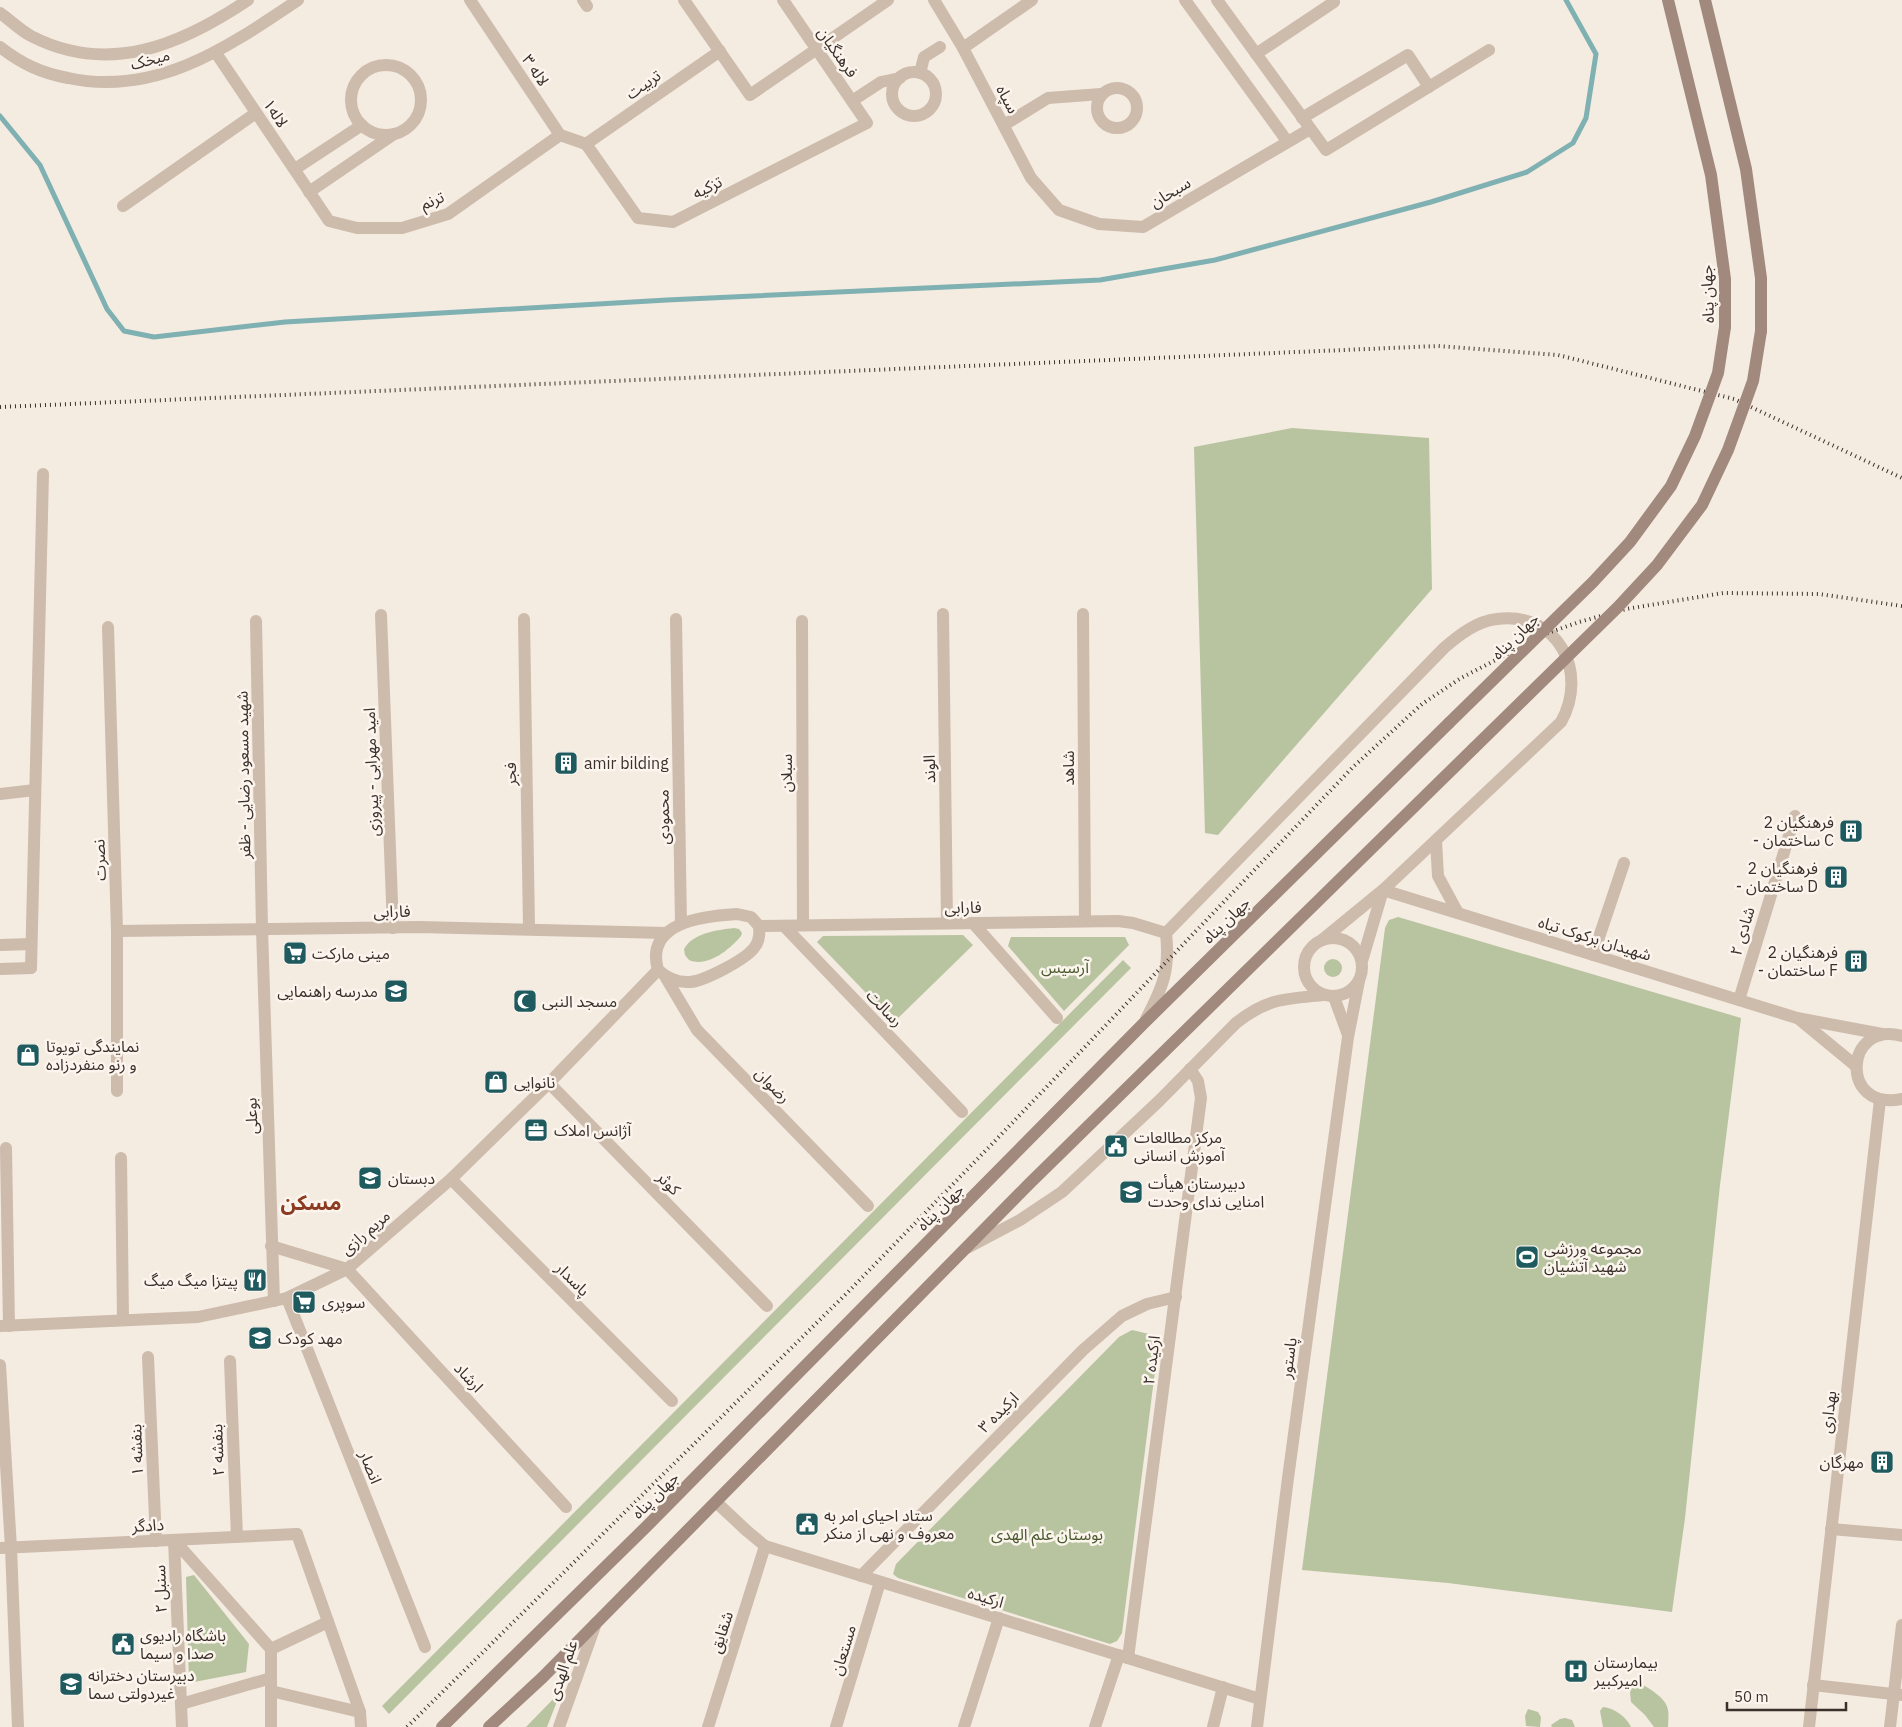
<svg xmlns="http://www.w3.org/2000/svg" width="1902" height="1727" viewBox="0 0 1902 1727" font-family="'IBM Plex Sans','Noto Sans Arabic',sans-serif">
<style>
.green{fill:#b8c4a0}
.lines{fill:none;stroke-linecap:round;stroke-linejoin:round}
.stream{stroke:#7fb0b2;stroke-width:5}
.minor{stroke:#cdbbac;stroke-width:12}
.tertiary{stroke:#cdbbac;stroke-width:12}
.secondary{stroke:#a18a7d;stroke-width:12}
.rail{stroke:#3b302b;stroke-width:4;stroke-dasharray:1 4;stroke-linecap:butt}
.secondary-bridge{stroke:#a18a7d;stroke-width:12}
.labels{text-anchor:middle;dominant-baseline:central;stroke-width:5;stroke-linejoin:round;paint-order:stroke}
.street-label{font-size:16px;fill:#3b302b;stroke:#fbf5ee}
.poi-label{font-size:16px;fill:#3b302b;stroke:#fbf5ee;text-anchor:start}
.park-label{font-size:16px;fill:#4a5a2e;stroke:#fbf5ee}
.district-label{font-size:21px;font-weight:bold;fill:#8c3b22;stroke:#fbf5ee}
</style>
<rect width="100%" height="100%" fill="#f4ebe1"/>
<g class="green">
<path d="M 1292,428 L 1429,438 L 1432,589 L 1218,835 L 1205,833 L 1194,447 Z"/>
<path d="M 1398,917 L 1741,1018 L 1720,1185 L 1685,1518 L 1672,1612 L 1448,1583 L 1302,1570 L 1385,928 L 1389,920 Z"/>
<path d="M 734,928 L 739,929 L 742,933 L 741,936 C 729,950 707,968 689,960 L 685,955 L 684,949 C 693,933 717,930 734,928 Z"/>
<path d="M 963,935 L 973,945 L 894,1022 L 817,942 L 823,936 Z"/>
<path d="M 1011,937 L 1125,937 L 1129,945 L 1064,1011 L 1008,946 Z"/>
<circle cx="1333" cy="968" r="9"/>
<path d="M 1123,960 L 1131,968 L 389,1714 L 382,1706 Z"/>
<path d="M 1132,1330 L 1149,1334 L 1154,1343 L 1157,1355 L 1122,1633 L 1117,1641 L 1110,1644 L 898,1578 L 893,1574 L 896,1564 L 1119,1337 Z"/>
<path d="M 194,1575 L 249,1644 L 246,1672 L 189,1683 L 186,1577 Z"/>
<path d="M 1638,1682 C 1648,1688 1666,1697 1668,1710 C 1669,1715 1668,1722 1668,1727 L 1654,1727 L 1645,1715 L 1631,1702 L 1630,1692 L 1633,1684 Z"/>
<path d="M 561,1691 L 547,1727 L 526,1727 Z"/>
<path d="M 1603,1707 C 1615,1708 1626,1717 1631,1727 L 1603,1727 L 1600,1711 Z"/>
<path d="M 1528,1709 L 1538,1712 L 1541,1717 L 1540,1727 L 1526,1726 L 1525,1716 Z"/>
<path d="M 1565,1718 L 1572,1720 L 1575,1727 L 1552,1727 L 1551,1725 L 1560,1719 Z"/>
</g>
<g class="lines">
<path class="stream" d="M 0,116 L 40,165 L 107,309 L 124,331 L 154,337 L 285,322 L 667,300 L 1100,280 L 1215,260 L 1431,202 L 1527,172 L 1573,143 L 1586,118 L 1596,54 L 1566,0"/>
<g class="minor">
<path d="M 470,0 L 560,135 L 586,144"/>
<path d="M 583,0 L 587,6"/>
<path d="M 684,0 L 750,95 L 888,0"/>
<path d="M 934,0 L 963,48 L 1031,178 L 1059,210 L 1099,224 L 1143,227 L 1310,129"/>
<path d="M 1185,0 L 1287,141"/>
<path d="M 1217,0 L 1326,150 L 1489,50"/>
<path d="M 963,48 L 1032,0"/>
<path d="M 216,53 L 329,221 L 357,228 L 402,228 L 448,214 L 560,135"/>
<path d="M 1256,54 L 1334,2"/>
<circle cx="386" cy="100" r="35"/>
<circle cx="914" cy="94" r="22"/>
<path d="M 920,73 L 924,57 L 940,47"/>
<circle cx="1117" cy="108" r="20"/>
<path d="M 852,101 L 881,82 L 900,78"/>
<path d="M 1302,118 L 1408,55 L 1429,87"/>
<path d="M 1004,125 L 1048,98 L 1101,94"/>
<path d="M 586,144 L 638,218 L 673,222 L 867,123 L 783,0"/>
<path d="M 586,144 L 720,51"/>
<path d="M 295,169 L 362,125"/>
<path d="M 309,192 L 394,134"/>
<path d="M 123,206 L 256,113"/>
<path d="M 943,614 L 947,923"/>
<path d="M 1083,614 L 1085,921"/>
<path d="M 381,615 L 393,928"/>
<path d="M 524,619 L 529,928"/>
<path d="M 676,619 L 681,924"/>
<path d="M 256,621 L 262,929"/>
<path d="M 802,621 L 803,925"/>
<path d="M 108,627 L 117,931 L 117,1091"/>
<path d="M 0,794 L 35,790"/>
<path d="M 973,923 L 1057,1018"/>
<path d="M 784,926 L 962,1112"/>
<path d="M 1593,955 L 1624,863"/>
<path d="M 31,968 L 43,474"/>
<path d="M 666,978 L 697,1030 L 868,1206"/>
<path d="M 1739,1000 L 1795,816"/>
<path d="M 549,1083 L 767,1306"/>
<path d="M 6,1148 L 9,1326"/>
<path d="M 121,1158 L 123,1320"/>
<path d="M 451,1179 L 672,1401"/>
<path d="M 347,1269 L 566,1507"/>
<path d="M 287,1298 L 425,1647"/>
<path d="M 148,1357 L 156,1541"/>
<path d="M 230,1361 L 237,1537"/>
<path d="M 0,1365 L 11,1548 L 18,1727"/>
<path d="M 716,1502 L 747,1531 L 765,1546 L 1260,1699"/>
<path d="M 1831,1529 L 1902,1535"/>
<path d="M 297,1534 L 360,1712 L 361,1727"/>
<path d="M 174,1540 L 271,1649 L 271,1727"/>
<path d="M 174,1540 L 182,1727"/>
<path d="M 861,1576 L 1083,1350 L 1122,1316 L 1147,1304 L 1176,1297"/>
<path d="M 271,1649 L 328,1622"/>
<path d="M 1128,1658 L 1201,1098 L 1198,1081 L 1190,1069"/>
<path d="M 1813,1685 L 1902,1695"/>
<path d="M 271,1691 L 360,1712"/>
<path d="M 181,1704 L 271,1678"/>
<path d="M 708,1727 L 765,1546"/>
<path d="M 836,1727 L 880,1582"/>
<path d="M 964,1727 L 999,1618"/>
<path d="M 1095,1727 L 1119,1655"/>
<path d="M 1213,1727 L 1223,1687"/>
<path d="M 1890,1727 L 1902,1625"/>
</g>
<g class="tertiary">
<path d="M 0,13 C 10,20 20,30 31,36 C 109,76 181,45 248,0"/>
<path d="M 0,47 C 22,64 41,73 68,78 C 157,97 228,47 298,0"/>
<path d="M 1436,841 L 1438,876 L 1458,913"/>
<path d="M 1383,890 L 1797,1018 L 1882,1034"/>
<path d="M 737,914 L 751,917 L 759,926 C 760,934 759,942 754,948 C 745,960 704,981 690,982 C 677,983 667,978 658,970 C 644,922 704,916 737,914 Z"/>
<path d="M 759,926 L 1118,921 L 1133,923 L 1166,933"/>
<path d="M 262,929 L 274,1301"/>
<path d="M 117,931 L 419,927 L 667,933"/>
<circle cx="1333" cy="967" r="29"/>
<path d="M 0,945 L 31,944"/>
<path d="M 1362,961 L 1383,890"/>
<path d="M 0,969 L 31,968"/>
<path d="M 1334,997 L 1348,1035"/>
<path d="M 1146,1019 C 1163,987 1170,970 1166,933 L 1444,648 C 1459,635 1477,621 1497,619 C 1558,611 1589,672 1561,722 L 1383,890 L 1322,940"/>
<path d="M 1799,1019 L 1856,1066"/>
<path d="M 1902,1036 C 1844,1020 1839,1112 1902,1099"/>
<path d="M 271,1246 L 347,1269"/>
<path d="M 967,1248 L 1020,1220 L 1062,1192 L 1159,1101 L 1236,1023 C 1268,998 1285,999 1324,995"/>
<path d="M 0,1326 L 198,1317 L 287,1298 L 347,1269 L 451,1179 L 549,1083 L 658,970"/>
<path d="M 0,1548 L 297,1534"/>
<path d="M 559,1727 L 596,1623"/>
<path d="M 1257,1727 L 1288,1478 L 1348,1037 L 1359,981"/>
<path d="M 1809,1727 L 1880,1100"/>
</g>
<g class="secondary">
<path d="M 1668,0 L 1711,175 L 1725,279 L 1725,327"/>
<path d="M 1705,0 L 1746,169 L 1761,278 L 1761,331"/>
<path d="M 442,1727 L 646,1527 L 1143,1024 L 1449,723"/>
<path d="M 489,1727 L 543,1677 L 1029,1184 L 1474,748"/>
</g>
<g class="rail">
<path d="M 0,407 L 1438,346 L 1558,355 L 1734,399 L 1902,478"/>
<path d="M 407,1727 L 847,1293 L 992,1144 L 1352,768 L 1422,704 L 1461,678 L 1548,633 L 1579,622 L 1626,609 L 1723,593 L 1819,594 L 1902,606"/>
</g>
<g class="secondary-bridge">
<path d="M 1449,723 L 1593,582 L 1630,542 L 1671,486 L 1695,436 L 1718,373 L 1725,327"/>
<path d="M 1474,748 L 1618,607 L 1657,565 L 1702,505 L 1728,450 L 1753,381 L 1761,331"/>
</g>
</g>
<defs>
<g id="building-square" transform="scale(1.25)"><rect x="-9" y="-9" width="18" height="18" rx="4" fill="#1f5a5e" stroke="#fbf5ee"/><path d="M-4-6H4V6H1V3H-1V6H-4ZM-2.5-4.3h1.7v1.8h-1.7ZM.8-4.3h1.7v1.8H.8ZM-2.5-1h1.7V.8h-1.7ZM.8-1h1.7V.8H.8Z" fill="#fff"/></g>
<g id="supermarket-square" transform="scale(1.25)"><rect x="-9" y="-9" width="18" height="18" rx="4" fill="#1f5a5e" stroke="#fbf5ee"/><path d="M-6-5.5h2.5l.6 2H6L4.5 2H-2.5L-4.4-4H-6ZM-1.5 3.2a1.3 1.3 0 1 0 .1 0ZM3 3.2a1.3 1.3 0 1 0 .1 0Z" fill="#fff"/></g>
<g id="school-square" transform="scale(1.25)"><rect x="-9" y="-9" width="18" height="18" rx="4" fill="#1f5a5e" stroke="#fbf5ee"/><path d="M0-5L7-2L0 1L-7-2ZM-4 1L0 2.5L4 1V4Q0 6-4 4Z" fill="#fff"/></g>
<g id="mosque-square" transform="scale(1.25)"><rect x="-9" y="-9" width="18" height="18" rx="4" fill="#1f5a5e" stroke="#fbf5ee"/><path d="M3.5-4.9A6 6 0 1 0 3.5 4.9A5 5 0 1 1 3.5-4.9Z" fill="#fff"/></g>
<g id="shop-square" transform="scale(1.25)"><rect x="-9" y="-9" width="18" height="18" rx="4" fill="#1f5a5e" stroke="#fbf5ee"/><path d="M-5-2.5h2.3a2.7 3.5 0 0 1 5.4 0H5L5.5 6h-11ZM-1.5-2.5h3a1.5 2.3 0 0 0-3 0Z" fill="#fff"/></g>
<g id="office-square" transform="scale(1.25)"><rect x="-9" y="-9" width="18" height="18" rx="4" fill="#1f5a5e" stroke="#fbf5ee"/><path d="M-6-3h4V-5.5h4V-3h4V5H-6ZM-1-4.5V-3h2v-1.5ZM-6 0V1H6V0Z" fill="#fff"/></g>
<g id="civic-square" transform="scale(1.25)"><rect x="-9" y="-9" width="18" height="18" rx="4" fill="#1f5a5e" stroke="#fbf5ee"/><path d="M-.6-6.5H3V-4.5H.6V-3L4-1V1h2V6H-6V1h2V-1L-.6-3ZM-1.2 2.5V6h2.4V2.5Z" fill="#fff"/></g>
<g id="stadium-square" transform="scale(1.25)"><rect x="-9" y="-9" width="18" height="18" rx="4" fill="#1f5a5e" stroke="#fbf5ee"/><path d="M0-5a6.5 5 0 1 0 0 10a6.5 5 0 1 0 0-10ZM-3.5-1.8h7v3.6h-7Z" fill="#fff"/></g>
<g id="restaurant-square" transform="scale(1.25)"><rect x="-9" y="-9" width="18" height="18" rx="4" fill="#1f5a5e" stroke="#fbf5ee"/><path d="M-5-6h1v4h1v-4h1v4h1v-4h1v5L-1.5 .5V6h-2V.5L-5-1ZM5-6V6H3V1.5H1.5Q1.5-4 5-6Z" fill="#fff"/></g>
<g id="hospital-square" transform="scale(1.25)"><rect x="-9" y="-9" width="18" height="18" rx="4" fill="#1f5a5e" stroke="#fbf5ee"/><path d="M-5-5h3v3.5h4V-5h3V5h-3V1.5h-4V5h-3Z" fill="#fff"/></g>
</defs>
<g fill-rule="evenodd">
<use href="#building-square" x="566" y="763"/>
<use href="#building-square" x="1851" y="831"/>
<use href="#building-square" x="1836" y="877"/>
<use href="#supermarket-square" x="295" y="953"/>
<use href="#building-square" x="1856" y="961"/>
<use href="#school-square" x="396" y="991"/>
<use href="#mosque-square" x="525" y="1001"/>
<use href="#shop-square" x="28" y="1055"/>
<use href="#shop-square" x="496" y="1082"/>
<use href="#office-square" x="536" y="1130"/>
<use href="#civic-square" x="1116" y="1146"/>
<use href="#school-square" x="370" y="1178"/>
<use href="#school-square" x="1131" y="1192"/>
<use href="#stadium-square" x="1527" y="1257"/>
<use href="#restaurant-square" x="255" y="1280"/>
<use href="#supermarket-square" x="304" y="1302"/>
<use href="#school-square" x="260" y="1338"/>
<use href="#building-square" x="1882" y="1462"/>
<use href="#civic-square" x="807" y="1524"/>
<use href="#civic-square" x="123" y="1644"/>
<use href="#hospital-square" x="1576" y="1671"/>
<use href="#school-square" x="71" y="1684"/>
</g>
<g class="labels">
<g class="street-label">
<text transform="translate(838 52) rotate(55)">فرهنگیان</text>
<text transform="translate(150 59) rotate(-15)">میخک</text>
<text transform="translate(536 70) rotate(56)">لاله ۳</text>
<text transform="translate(643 84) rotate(-35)">تربیت</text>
<text transform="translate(1008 99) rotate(62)">سپاه</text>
<text transform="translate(276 113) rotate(56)">لاله۱</text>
<text transform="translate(707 187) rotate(-27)">تزکیه</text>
<text transform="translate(1170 192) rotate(-31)">سبحان</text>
<text transform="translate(432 200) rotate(-22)">ترنم</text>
<text transform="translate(1707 294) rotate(-92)">جهان پناه</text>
<text transform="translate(1515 636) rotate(-44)">جهان پناه</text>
<text transform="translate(1068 768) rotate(-90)">شاهد</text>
<text transform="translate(929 769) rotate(-91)">الوند</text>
<text transform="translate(371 772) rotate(-92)">امید مهرابی - پیروزی</text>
<text transform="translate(786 773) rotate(-90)">سبلان</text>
<text transform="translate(510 774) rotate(-91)">فجر</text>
<text transform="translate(243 775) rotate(-91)">شهید مسعود رضایی - ظفر</text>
<text transform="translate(663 817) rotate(-91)">محمودی</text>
<text transform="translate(99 860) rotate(-92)">نصرت</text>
<text transform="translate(963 907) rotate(-1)">فارابی</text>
<text transform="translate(392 911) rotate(-1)">فارابی</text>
<text transform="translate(1226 920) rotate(-44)">جهان پناه</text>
<text transform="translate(1742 931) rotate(-73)">شادی ۲</text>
<text transform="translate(1595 938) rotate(17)">شهیدان برکوک تباه</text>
<text transform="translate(885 1008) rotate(46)">رسالت</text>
<text transform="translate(773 1085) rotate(46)">رضوان</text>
<text transform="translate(251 1116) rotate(-92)">بوعلی</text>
<text transform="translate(669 1183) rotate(46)">کوثر</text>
<text transform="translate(940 1207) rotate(-45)">جهان پناه</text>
<text transform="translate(365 1232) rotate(-41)">مریم رازی</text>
<text transform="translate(573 1279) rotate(45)">پاسدار</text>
<text transform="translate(1288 1358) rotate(-82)">پاستور</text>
<text transform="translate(1151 1360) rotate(-83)">ارکیده ۲</text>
<text transform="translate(469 1377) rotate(47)">ارشاد</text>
<text transform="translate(998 1412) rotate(-45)">ارکیده ۳</text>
<text transform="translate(1828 1412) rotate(-83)">بهداری</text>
<text transform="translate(136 1450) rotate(-92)">بنفشه ۱</text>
<text transform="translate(217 1450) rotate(-92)">بنفشه ۲</text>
<text transform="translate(371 1467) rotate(68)">انصار</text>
<text transform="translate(655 1495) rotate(-45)">جهان پناه</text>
<text transform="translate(148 1525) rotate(-3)">دادگر</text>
<text transform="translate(160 1589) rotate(-92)">سنبل ۲</text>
<text transform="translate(986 1597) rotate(17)">ارکیده</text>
<text transform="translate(721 1632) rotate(-72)">شقایق</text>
<text transform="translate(843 1650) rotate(-73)">مستعان</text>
<text transform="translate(562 1670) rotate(-71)">علم الهدی</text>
</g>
<g class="poi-label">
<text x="584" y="763">amir bilding</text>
<text x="1834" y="822" text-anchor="end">فرهنگیان 2<tspan x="1834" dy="18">- ساختمان C</tspan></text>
<text x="1818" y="868" text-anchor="end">فرهنگیان 2<tspan x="1818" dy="18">- ساختمان D</tspan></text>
<text x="1838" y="952" text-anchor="end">فرهنگیان 2<tspan x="1838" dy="18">- ساختمان F</tspan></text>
<text x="312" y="953">مینی مارکت</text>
<text x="378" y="991" text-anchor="end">مدرسه راهنمایی</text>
<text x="542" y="1001">مسجد النبی</text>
<text x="46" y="1046">نمایندگی تویوتا<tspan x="46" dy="18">و رنو منفردزاده</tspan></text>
<text x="514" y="1082">نانوایی</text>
<text x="554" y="1130">آژانس املاک</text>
<text x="1134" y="1137">مرکز مطالعات<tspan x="1134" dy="18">آموزش انسانی</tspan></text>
<text x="388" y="1178">دبستان</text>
<text x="1148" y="1183">دبیرستان هیأت<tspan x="1148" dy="18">امنایی ندای وحدت</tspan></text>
<text x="1544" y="1248">مجموعه ورزشی<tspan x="1544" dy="18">شهید آتشیان</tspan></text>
<text x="238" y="1280" text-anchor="end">پیتزا میگ میگ</text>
<text x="322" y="1302">سوپری</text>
<text x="278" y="1338">مهد کودک</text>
<text x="1864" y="1462" text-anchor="end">مهرگان</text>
<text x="824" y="1515">ستاد احیای امر به<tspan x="824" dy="18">معروف و نهی از منکر</tspan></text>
<text x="140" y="1635">باشگاه رادیوی<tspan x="140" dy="18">صدا و سیما</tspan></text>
<text x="1594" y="1662">بیمارستان<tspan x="1594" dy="18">امیرکبیر</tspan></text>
<text x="88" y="1675">دبیرستان دخترانه<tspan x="88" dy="18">غیردولتی سما</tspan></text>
</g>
<g class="park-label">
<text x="1065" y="967">آرسیس</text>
<text x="1047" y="1534">بوستان علم الهدی</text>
</g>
<g class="district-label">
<text x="311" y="1202">مسکن</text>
</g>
</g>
<path d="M1727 1702v8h119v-8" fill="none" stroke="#3b302b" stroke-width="2.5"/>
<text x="1734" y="1702" font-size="15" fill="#3b302b" stroke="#fbf5ee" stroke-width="4" paint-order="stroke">50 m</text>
</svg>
